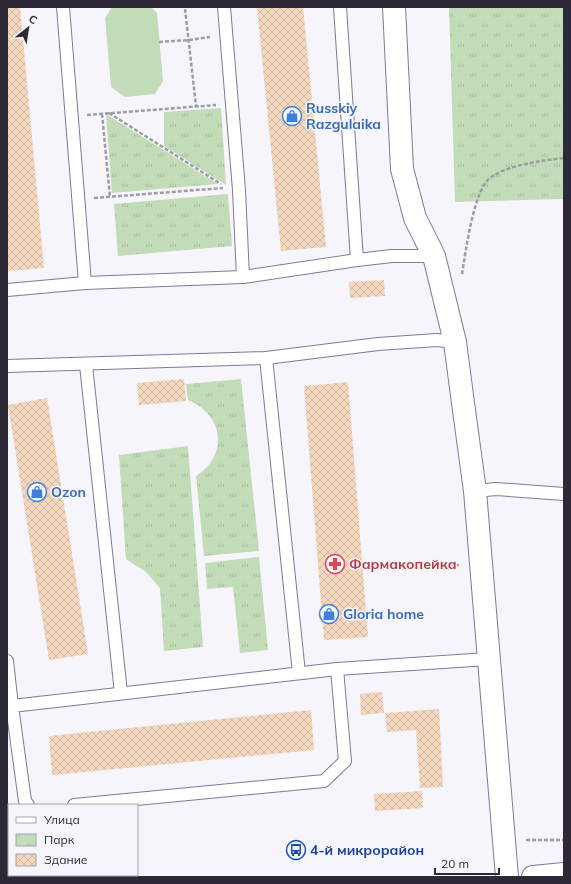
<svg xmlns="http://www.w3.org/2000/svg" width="571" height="884" viewBox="0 0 571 884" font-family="Mulish,sans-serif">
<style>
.green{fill:#c2dcb8}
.park{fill:url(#park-tufts)}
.building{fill:url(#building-cross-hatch)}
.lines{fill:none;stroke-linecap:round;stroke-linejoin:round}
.lane-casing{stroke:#817896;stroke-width:14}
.street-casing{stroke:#817896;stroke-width:24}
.secondary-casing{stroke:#817896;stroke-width:24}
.path{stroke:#9e9ca5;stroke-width:2.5;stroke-dasharray:4 2;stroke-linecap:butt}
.lane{stroke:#fff;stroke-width:12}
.street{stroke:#fff;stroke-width:22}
.secondary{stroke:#fff;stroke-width:22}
.labels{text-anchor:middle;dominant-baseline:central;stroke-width:3;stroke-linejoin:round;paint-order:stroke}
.shop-label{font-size:14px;font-weight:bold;fill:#366cbe;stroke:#f7f5fc;text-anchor:start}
.health-label{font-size:14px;font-weight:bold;fill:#be3a42;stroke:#f7f5fc;text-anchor:start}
.transit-label{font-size:14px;font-weight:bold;fill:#164399;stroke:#f7f5fc;text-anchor:start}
</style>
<defs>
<pattern id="park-tufts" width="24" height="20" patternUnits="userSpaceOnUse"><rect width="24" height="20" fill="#c2dcb8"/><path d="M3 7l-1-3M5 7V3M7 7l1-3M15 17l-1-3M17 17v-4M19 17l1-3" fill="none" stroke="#a7bd9f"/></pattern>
<pattern id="building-cross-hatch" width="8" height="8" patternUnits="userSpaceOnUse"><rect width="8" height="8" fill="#f3d8bd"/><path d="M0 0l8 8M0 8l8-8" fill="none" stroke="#d1b9a3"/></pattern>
</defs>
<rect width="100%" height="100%" fill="#f7f5fc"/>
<path class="green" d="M 112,7 L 151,7 L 157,13 L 163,81 L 155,94 L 125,97 L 111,87 L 105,18 Z"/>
<g class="park">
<path d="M 449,7 L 564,7 L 564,199 L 455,202 Z"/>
<path d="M 221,108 L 226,185 L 164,146 L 164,112 Z"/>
<path d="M 106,114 L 218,184 L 112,193 Z"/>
<path d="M 228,194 L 232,246 L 118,256 L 114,204 Z"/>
<path d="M 241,379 L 259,551 L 204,556 L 196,476 C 229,455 224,415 188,400 L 186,384 Z"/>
<path d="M 188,446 L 203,647 L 164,651 L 160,588 L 146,572 L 126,559 L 119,455 Z"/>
<path d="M 259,557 L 268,650 L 240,653 L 233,587 L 207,589 L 205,563 Z"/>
</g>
<g class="building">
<path d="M 7,7 L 20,7 L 44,268 L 7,271 Z"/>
<path d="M 257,7 L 303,7 L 326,247 L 281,251 Z"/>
<path d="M 384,280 L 385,296 L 350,298 L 349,282 Z"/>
<path d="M 184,379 L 186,401 L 139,405 L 137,383 Z"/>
<path d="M 348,382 L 368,637 L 324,640 L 304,386 Z"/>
<path d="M 47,398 L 88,654 L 49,660 L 8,405 Z"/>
<path d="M 382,692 L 384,713 L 361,715 L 360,694 Z"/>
<path d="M 439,709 L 443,787 L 420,788 L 416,730 L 387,732 L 385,713 Z"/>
<path d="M 311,710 L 314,750 L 52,775 L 49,736 Z"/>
<path d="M 422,791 L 423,808 L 375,811 L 374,794 Z"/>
</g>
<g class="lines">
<g class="lane-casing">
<g id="lane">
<path d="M 63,7 L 85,283"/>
<path d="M 224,7 L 239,190 L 243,277"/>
<path d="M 357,260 L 392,256 L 434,256"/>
<path d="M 7,290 L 85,283 L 243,277 L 357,260 L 340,7"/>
<path d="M 266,358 L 299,673"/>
<path d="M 86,365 L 121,693"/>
<path d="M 7,366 L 266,358 L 378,344 L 437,340 L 455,342"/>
<path d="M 475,491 L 496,489 L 564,494"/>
<path d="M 7,661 L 12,706 L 7,706"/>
<path d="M 28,805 L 25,801 L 12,706 L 337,669 L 488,659"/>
<path d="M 74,805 L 324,781 L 345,761 L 337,669"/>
</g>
</g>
<g class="street-casing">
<path id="street" d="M 394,7 L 402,169 L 415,218 L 434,256 L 455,342 L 463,403 L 475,491 L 507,877"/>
</g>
<g class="secondary-casing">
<path id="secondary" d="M 533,877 L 564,874"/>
</g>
<g class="path">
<path d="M 185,9 L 196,106"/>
<path d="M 159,42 L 189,40 L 210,37"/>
<path d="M 109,113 L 221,184"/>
<path d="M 102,114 L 110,197"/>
<path d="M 87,115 L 216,105"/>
<path d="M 94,198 L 223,188"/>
<path d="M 462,274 C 466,250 472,202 486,182 C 498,166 545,160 564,158"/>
<path d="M 396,569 L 459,565"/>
<path d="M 526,840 L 564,840"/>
</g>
<use href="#lane" class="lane"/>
<use href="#street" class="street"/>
<use href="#secondary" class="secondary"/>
</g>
<defs>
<g id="shop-ring" transform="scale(1)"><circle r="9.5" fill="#f7f5fc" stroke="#3f7fe0" stroke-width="1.5"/><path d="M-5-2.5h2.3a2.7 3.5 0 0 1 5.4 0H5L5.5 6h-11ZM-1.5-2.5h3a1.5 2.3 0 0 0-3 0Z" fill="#3f7fe0"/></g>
<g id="pharmacy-ring" transform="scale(1)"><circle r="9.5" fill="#f7f5fc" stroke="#e0444e" stroke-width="1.5"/><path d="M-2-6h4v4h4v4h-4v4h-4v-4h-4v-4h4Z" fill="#e0444e"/></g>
<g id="bus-ring" transform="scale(1)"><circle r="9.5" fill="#f7f5fc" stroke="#1a4fb4" stroke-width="1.5"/><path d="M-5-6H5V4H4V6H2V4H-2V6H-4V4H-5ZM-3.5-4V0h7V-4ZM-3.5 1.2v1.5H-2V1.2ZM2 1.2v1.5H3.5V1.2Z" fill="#1a4fb4"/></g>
</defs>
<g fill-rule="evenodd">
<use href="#shop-ring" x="292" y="116"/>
<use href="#shop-ring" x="37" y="492"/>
<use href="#pharmacy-ring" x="335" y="564"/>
<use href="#shop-ring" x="329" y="614"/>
<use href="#bus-ring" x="296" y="850"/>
</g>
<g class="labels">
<g class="shop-label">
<text x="306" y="108">Russkiy<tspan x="306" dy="16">Razgulaika</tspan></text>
<text x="51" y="492">Ozon</text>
<text x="343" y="614">Gloria home</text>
</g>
<g class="health-label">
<text x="349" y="564">Фармакопейка</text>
</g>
<g class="transit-label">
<text x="310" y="850">4-й микрорайон</text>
</g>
</g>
<rect width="571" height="884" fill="none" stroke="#2d2936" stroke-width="16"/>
<rect x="8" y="804" width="130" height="72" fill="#f7f5fc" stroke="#a6a3ad"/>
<rect x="16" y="817" width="20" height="6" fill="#ffffff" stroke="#a6a3ad"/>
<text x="44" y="824" font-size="12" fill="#2d2936">Улица</text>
<rect x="16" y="834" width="20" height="12" fill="url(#park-tufts)" stroke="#a6a3ad"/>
<text x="44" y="844" font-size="12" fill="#2d2936">Парк</text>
<rect x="16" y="854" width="20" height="12" fill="url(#building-cross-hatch)" stroke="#a6a3ad"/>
<text x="44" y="864" font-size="12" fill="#2d2936">Здание</text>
<g transform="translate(28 28) rotate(30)" stroke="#f7f5fc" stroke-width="3" paint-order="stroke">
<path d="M0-3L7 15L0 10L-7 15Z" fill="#2d2936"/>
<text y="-6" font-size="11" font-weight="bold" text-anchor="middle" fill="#2d2936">С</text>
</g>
<path d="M435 868v6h64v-6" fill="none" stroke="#2d2936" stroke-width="2"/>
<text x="441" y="868" font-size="12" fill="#2d2936" stroke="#f7f5fc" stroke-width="3" paint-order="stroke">20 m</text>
</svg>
